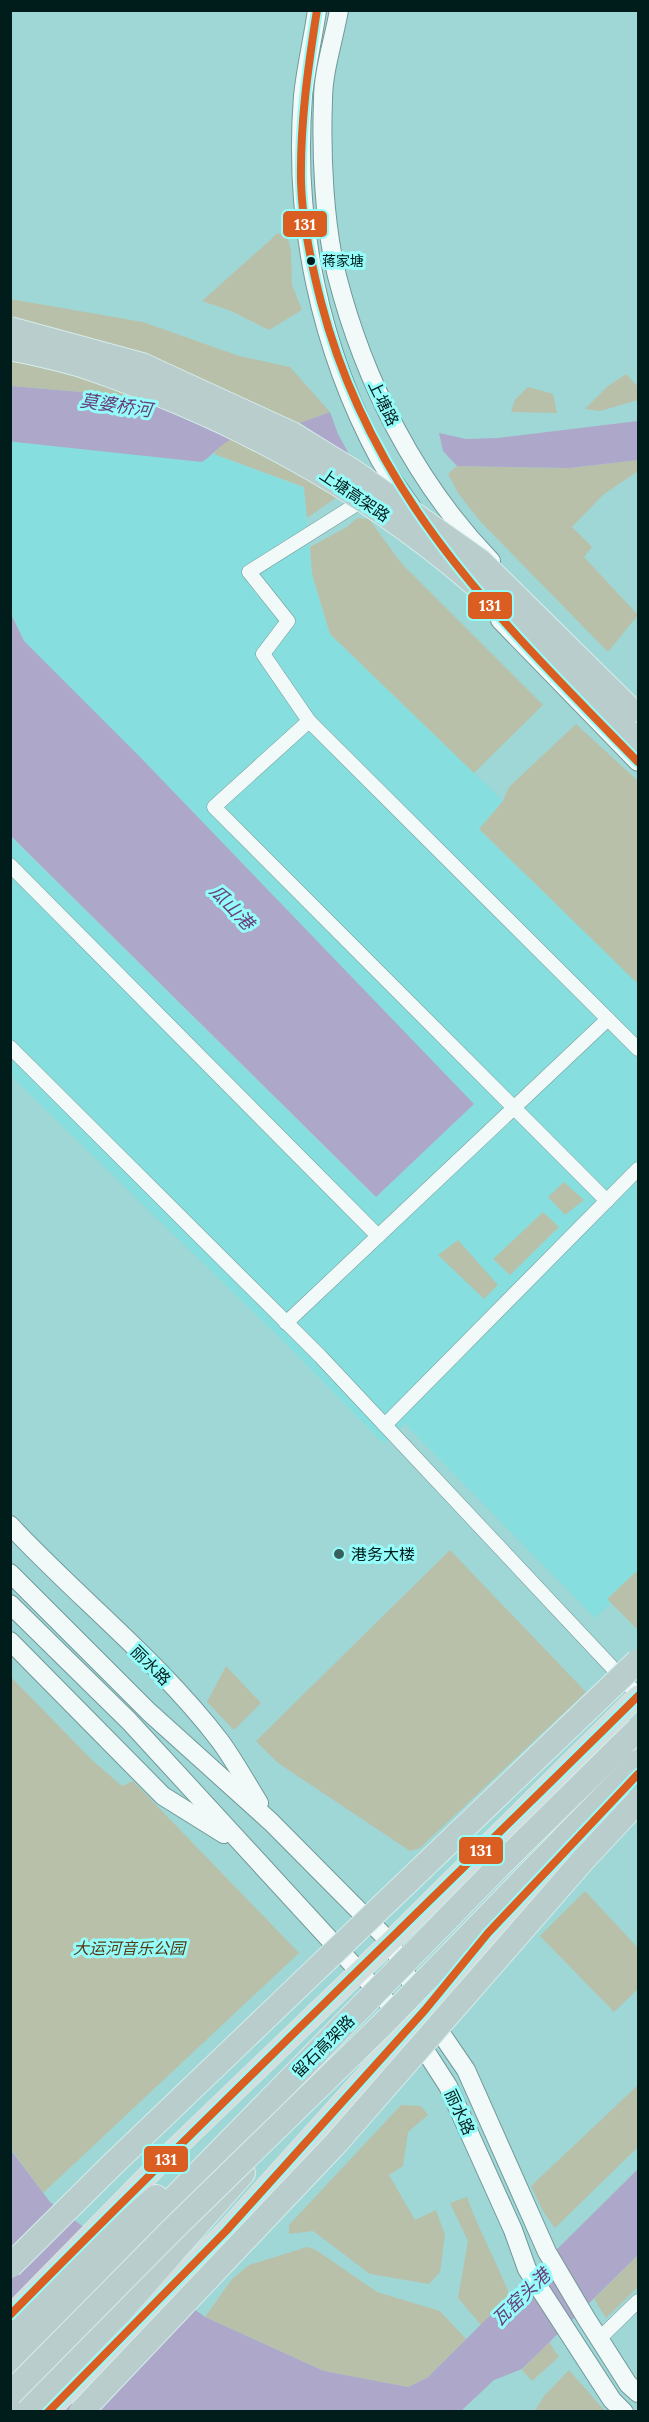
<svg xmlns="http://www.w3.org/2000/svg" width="649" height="2422" viewBox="0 0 649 2422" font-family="Lora,'Noto Sans SC',serif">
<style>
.built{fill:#86dfde}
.green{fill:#b9c0a9}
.water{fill:#ada7c9}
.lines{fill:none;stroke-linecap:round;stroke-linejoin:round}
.street-casing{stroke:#719999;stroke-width:15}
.secondary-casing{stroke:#719999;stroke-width:20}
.primary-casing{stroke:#d4eded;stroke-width:22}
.highway-casing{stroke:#d4eded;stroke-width:26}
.street{stroke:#f1f9f9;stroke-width:14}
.secondary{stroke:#f1f9f9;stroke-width:18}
.primary{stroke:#d0dfde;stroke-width:21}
.highway{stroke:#bacdcd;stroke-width:24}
.highway-bridge-casing{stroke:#d4eded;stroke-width:26;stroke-linecap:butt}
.highway-bridge{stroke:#bacdcd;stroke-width:24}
.bus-1-casing{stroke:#95fcfa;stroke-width:12}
.bus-1{stroke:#da5e21;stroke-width:8}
.bus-dot{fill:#001d1c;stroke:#95fcfa;stroke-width:2}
.poi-dot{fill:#385e5d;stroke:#95fcfa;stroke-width:2}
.labels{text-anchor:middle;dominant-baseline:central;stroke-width:6;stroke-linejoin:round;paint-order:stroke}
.bus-label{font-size:14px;fill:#001d1c;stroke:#95fcfa;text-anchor:start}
.street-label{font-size:16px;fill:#001d1c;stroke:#95fcfa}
.poi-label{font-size:16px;fill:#001d1c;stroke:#95fcfa;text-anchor:start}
.park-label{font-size:16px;font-style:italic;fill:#553a12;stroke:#95fcfa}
.water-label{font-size:18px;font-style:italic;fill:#663b7a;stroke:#95fcfa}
.line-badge{stroke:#95fcfa;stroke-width:2}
.badge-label{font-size:16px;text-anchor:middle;font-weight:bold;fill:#fff}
</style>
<rect width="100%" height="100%" fill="#9fd7d6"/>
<path class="built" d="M 11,441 L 202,462 L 214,454 L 304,488 L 312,574 L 330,634 L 503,801 L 479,829 L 638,984 L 638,1577 L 595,1618 L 405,1424 L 384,1444 L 285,1343 L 11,1076 L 10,836 L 375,1197 L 474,1104 L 142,759 L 24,641 L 11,612 Z"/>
<g class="green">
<path d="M 278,233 L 288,239 L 291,251 L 292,285 L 302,310 L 269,330 L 231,311 L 202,301 Z"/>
<path d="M 10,299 L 143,322 L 239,356 L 290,367 L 330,412 L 300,423 L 161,408 L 104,394 L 11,386 Z"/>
<path d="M 626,374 L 638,387 L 638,400 L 600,411 L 585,409 L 608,386 Z"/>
<path d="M 528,387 L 553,394 L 557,413 L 511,412 L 515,400 Z"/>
<path d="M 233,439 L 337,497 L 307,518 L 304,487 L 214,454 L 224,441 Z"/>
<path d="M 638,460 L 638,471 L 603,495 L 572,527 L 592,547 L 584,557 L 638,615 L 608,652 L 479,520 L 458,493 L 448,474 L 457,466 L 569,468 Z"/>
<path d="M 357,518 L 369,519 L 402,564 L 543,705 L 474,773 L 330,634 L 312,574 L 310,547 L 347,527 Z"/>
<path d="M 576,724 L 638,781 L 638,984 L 479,829 L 503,801 L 509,787 Z"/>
<path d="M 564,1182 L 584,1200 L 565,1215 L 548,1197 Z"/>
<path d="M 543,1212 L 559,1227 L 510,1275 L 493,1259 Z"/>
<path d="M 458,1240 L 498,1285 L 484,1299 L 438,1255 Z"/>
<path d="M 450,1550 L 586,1692 L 420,1848 L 410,1851 L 278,1763 L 256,1741 Z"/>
<path d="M 638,1570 L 638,1630 L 607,1599 Z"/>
<path d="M 226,1666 L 261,1703 L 234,1730 L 207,1702 Z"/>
<path d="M 11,1677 L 93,1761 L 122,1786 L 133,1781 L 299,1953 L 43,2193 L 11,2149 Z"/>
<path d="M 585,1891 L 638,1948 L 638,1989 L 614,2012 L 540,1936 Z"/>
<path d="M 638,2085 L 638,2147 L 555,2228 L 544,2213 L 531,2186 Z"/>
<path d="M 401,2105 L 421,2106 L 428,2115 L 408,2132 L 403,2166 L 389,2175 L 415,2220 L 436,2210 L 445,2235 L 440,2272 L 429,2284 L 370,2274 L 313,2231 L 289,2234 L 289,2225 Z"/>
<path d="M 467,2197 C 479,2231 497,2262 510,2296 L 481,2325 L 458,2298 L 468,2241 L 450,2203 Z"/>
<path d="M 307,2247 L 316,2250 L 377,2292 L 440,2311 L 466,2339 L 427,2378 L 408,2387 L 324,2371 L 205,2317 L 232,2279 L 249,2265 Z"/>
<path d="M 638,2255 L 638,2287 L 606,2318 L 594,2299 Z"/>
<path d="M 549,2342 L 559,2357 L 532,2381 L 522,2370 Z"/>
<path d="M 569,2370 L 605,2411 L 535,2411 L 544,2396 Z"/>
</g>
<g class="water">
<path d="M 10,386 L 104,394 L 161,408 L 233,439 C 221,443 213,455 202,462 L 15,442 L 11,441 Z"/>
<path d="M 330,412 L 338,434 L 350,456 L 300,423 Z"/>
<path d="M 638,421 L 638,460 L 569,468 L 457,466 L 443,451 L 439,433 L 466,439 L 498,438 Z"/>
<path d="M 10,612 L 24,641 L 142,759 L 474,1104 L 376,1197 L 11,836 Z"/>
<path d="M 10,2149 L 50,2202 L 205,2317 L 324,2371 L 408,2387 L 427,2378 L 638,2169 L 638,2255 L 522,2369 L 494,2380 L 461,2411 L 44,2411 L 11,2386 Z"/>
</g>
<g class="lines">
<g class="street-casing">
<g id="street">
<path d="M 368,497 L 249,572 L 288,621 L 263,654 L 309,721 L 638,1049"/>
<path d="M 309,721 L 214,807 L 607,1201"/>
<path d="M 10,865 L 378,1236"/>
<path d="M 10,1047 L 320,1356 L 638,1695"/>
<path d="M 286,1323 L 608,1019"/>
<path d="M 385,1425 L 638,1169"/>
<path d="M 599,2339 L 638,2301"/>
</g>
</g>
<g class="secondary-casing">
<g id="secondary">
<path d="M 317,10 C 313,39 306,67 303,96 C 293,222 320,349 380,460 C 390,477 402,493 413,509"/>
<path d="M 339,10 C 334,39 323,71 323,100 C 321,154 324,224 337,276 C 364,381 415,482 491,561"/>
<path d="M 500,620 L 638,762"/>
<path d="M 10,1525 C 78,1598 159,1661 220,1741 C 234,1760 246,1782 259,1803"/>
<path d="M 10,1573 L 149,1712 L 271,1822 L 390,1942 L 425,2010 L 466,2070 L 547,2252 L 586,2318 L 628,2384 L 638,2393"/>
<path d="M 10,1604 L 129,1721 L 410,2027 L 448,2086 L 513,2230 L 527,2269 L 612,2400 L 624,2412"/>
<path d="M 10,1641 L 163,1796 L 224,1834"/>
</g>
</g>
<g class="primary-casing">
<g id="primary">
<path d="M 10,2316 L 159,2164 L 390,1942 L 638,1696"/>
<path d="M 48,2412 L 226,2231 L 425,2010 L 488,1933 L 558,1860"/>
</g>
</g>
<g class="highway-casing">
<g id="highway">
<path d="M 10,2337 L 81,2264 L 156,2197"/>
<path d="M 10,2366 L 363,2005"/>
<path d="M 23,2412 L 119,2313 L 243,2173"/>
</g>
</g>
<use href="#street" class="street"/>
<use href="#secondary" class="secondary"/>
<use href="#primary" class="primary"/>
<use href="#highway" class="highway"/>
<g class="highway-bridge-casing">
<g id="highway-bridge">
<path d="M 10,329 L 142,365 L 292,434 L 354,472 L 480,561 L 631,710"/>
<path d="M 10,348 C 37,354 64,359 90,368 C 220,413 343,476 451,564 C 517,618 579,680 638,742"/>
<path d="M 363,2005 L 495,1870 L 638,1729"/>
<path d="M 10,2266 L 112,2165 L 638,1661"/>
<path d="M 10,2394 L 172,2230 L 383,2024 L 638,1762"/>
<path d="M 81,2412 L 337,2142 L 583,1860 L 638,1801"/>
</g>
</g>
<use href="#highway-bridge" class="highway-bridge"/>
<g class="bus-1-casing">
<g id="bus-1">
<path d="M 317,10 C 308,67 300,124 301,182 C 302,222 311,263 321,302 C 372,499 501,621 638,762"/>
<path d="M 10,2315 C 216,2106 429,1903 638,1696"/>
<path d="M 48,2412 L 226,2231 L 425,2010 L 488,1933 L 638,1774"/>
</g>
</g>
<use href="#bus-1" class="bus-1"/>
</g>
<circle class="bus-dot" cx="311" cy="261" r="5"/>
<circle class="poi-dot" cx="339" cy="1554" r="6"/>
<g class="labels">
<g class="bus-label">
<text x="322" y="261">蒋家塘</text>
</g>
<g class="street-label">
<text transform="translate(384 403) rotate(64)">上塘路</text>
<text transform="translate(355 495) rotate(34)">上塘高架路</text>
<text transform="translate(151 1665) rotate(45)">丽水路</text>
<text transform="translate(323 2046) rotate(-45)">留石高架路</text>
<text transform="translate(460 2112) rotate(65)">丽水路</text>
</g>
<g class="poi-label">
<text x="351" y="1554">港务大楼</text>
</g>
<g class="park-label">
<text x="129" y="1948">大运河音乐公园</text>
</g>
<g class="water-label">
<text transform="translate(116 405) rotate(8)">莫婆桥河</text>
<text transform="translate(232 907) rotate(46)">瓜山港</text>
<text transform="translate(521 2297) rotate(-44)">瓦窑头港</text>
</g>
</g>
<g class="line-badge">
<rect x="282" y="210" width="46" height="28" rx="6" fill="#da5e21"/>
<rect x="467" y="591" width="46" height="29" rx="6" fill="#da5e21"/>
<rect x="458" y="1836" width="46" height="29" rx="6" fill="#da5e21"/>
<rect x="143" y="2145" width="46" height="28" rx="6" fill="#da5e21"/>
</g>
<g class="badge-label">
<text x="305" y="230">131</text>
<text x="490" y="611">131</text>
<text x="481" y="1856">131</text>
<text x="166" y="2165">131</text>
</g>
<rect width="649" height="2422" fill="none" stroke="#001d1c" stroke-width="24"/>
</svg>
